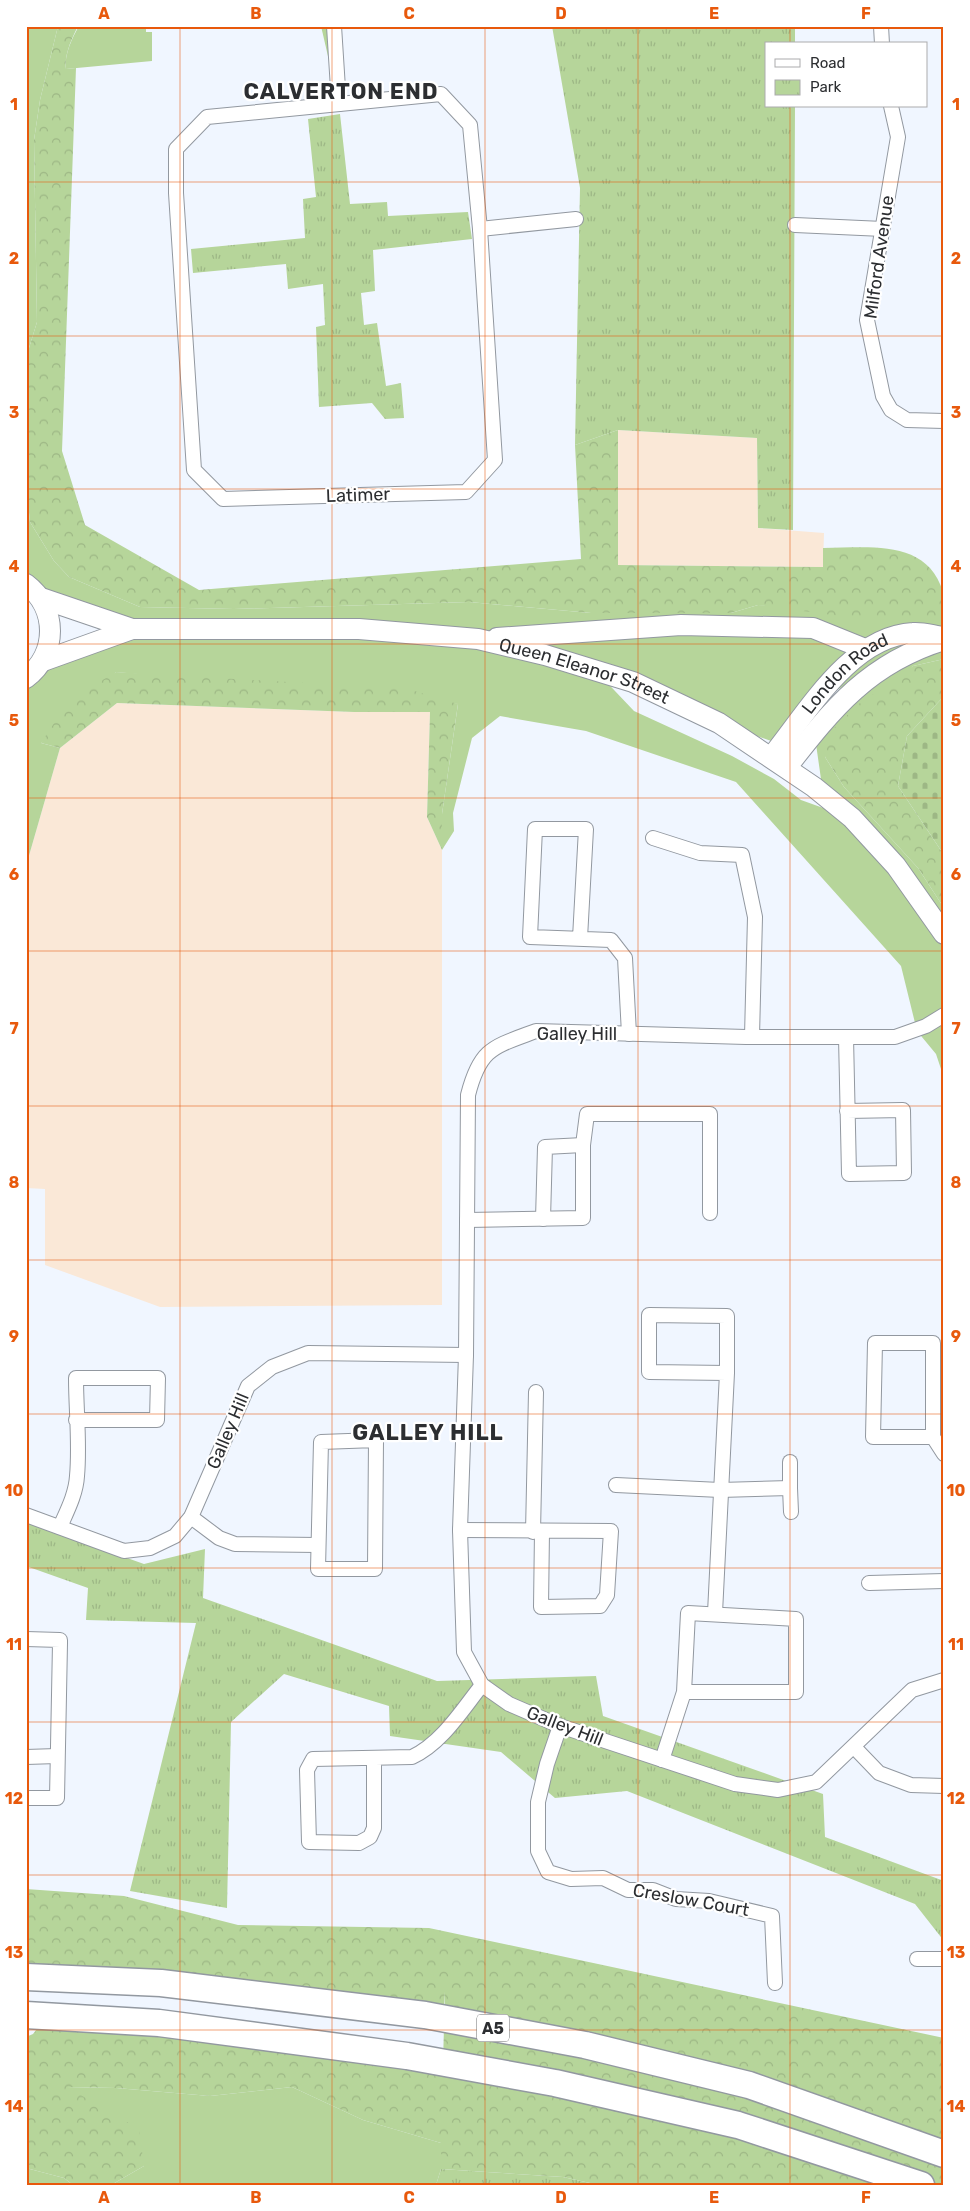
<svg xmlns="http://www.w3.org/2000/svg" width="970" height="2211" viewBox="0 0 970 2211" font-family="Rubik,sans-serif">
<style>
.education{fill:#fae8d7}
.grass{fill:#b6d59a}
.forest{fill:url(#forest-crowns)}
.cemetery{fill:url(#cemetery-stones)}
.park{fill:url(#park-tufts)}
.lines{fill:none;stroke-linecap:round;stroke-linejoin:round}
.street-casing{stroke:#9298a0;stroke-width:16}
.secondary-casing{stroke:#9298a0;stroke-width:22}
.highway-casing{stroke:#9298a0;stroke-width:29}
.street{stroke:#fff;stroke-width:14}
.secondary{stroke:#fff;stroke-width:20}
.highway{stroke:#fff;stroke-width:26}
.grid{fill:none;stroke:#e8590c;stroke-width:1;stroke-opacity:0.55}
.labels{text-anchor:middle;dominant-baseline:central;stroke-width:4.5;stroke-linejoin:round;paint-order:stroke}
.shield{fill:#fff;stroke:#6b6d6f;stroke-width:1}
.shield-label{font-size:16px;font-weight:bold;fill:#2c2e31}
.street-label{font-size:18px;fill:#2c2e31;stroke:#fff}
.district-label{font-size:22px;font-weight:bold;letter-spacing:1px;fill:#2c2e31;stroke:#fff}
.neatline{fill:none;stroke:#e8590c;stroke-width:2}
.grid-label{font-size:16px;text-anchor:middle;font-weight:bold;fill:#e8590c}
</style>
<defs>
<pattern id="forest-crowns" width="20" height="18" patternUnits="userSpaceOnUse" patternTransform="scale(1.25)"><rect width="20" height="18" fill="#b6d59a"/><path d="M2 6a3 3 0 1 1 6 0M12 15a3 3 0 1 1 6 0" fill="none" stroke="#9db785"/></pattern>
<pattern id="cemetery-stones" width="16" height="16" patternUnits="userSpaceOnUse" patternTransform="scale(1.25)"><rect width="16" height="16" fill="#b6d59a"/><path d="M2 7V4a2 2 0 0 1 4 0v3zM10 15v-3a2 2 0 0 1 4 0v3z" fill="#9db785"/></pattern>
<pattern id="park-tufts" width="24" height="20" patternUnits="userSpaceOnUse" patternTransform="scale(1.25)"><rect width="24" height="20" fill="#b6d59a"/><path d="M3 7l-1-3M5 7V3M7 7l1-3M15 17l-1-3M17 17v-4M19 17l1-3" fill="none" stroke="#9db785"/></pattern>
</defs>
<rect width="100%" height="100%" fill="#f0f6ff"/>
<g class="education">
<path d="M 618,430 L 757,438 L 758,528 L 824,533 L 823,567 L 618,565 Z"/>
<path d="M 117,703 L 354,712 L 430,712 L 427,817 L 442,850 L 442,1305 L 160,1307 L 45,1265 L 45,1189 L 26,1188 L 26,866 L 60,748 Z"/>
</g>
<g class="grass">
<path d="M 26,26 L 58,26 L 40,100 L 34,140 L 37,322 L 29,348 L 26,425 Z"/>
<path d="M 79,26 L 184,26 L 146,29 L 146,32 L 152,32 L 152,61 L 66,69 C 64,55 72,38 79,26 Z"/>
<path d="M 321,26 L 334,26 L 339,104 Z"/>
<path d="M 26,484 L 30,522 L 54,561 L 69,577 L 140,607 L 234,609 L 469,602 L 591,613 L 731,613 L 758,605 L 944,614 L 944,627 L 837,690 L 857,665 L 850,635 L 675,634 L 794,636 L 818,639 L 848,652 L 774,742 L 719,723 L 596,671 L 634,711 L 732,756 L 774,779 L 801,800 L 851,818 L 821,779 L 816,744 L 836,715 L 898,666 L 944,649 L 944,659 L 913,666 L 825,757 L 844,787 L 918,868 L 944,908 L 944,1078 L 936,1054 L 917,1031 L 901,966 L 736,782 L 586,731 L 500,716 L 472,738 L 453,813 L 454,831 L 442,850 L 442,814 L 458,704 L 116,672 L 41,743 L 60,748 L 26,866 L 26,678 L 132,629 L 26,584 Z"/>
<path d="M 66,2087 L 116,2088 L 210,2096 L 292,2087 L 363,2120 L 441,2143 L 441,2169 L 436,2185 L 111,2185 L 144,2166 Z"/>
<path d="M 26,2168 L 64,2178 L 73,2185 L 26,2185 Z"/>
</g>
<g class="forest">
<path d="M 58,26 L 78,26 C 72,38 64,55 66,69 L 76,68 L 62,451 L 85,525 L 199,590 L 581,559 L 575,445 L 618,430 L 618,565 L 823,567 L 823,548 C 868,548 927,538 943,592 C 946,601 944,614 944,623 L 847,617 L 758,605 L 731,613 L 591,613 L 469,602 L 234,609 L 140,607 L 69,577 L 54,561 L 30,522 L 26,484 L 29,348 L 37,322 L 34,140 L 40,100 Z"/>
<path d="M 944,659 L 944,696 L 907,736 L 898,786 L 944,855 L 944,908 L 918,868 L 844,787 L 825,757 L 830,732 L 860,703 L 913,666 Z"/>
<path d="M 116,672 L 408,689 L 458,704 L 442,814 L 442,850 L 427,817 L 430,712 L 354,712 L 117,703 L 60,748 L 41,743 L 69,700 Z"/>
<path d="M 26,1889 L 124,1896 L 238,1925 L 429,1928 L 944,2038 L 944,2185 L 599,2185 L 563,2177 L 441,2169 L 441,2143 L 363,2120 L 292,2087 L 210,2096 L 116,2088 L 67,2087 L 139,2129 L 144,2166 L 111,2185 L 73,2185 L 64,2178 L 26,2168 L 26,2037 L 33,2034 L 47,2016 L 443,2062 L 445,1992 L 443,2018 L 26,1977 Z"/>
</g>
<path class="cemetery" d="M 944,696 L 944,855 L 898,786 L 907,736 Z"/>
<g class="park">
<path d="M 552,26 L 795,26 L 795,44 L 766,44 L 766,106 L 795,106 L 793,530 L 758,528 L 757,438 L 618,430 L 575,445 L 580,188 Z"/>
<path d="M 340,114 L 350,204 L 387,202 L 388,216 L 468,212 L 472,239 L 373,250 L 375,291 L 361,293 L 364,325 L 377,323 L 386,386 L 401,383 L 404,418 L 385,419 L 372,403 L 319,407 L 316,327 L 325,325 L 323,284 L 288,289 L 286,264 L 193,273 L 191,249 L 305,238 L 303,199 L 316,197 L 308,119 Z"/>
<path d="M 26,1522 L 144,1564 L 205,1549 L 203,1598 L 437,1681 L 596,1676 L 603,1716 L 823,1794 L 825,1837 L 944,1881 L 944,1941 L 915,1904 L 627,1791 L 555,1798 L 501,1752 L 390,1736 L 389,1706 L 284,1674 L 231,1722 L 227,1908 L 130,1891 L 196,1623 L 86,1620 L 88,1588 L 26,1566 Z"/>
<path d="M 441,2169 L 563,2177 L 599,2185 L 436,2185 Z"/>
</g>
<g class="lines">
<g class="street-casing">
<g id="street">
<path d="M 334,26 L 339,104"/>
<path d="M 881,26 L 882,44"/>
<path d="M 441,94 L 470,125 L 480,229 L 495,460 L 466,492 L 223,499 L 194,470 L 176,193 L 176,149 L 207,117 Z"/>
<path d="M 891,106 L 898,137 L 867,320 L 883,396 L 891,410 L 907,420 L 944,421"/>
<path d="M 795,225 L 883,229"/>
<path d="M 480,229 L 576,219"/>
<path d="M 653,838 L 700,853 L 742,855 L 755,917 L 752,1036"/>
<path d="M 580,938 L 586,829 L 535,829 L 530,937 L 611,940 L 625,958 L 629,1034"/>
<path d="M 944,1015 L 926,1026 L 895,1037 L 746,1037 L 536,1031 C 493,1047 480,1048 468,1095 L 466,1355 L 460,1530 L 464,1652 L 482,1685 L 509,1704 L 560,1726 L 735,1784 L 778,1790 L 816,1782 L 912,1690 L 944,1680"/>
<path d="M 846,1037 L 849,1174 L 904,1173 L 903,1110 L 847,1111"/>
<path d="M 543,1219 L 545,1147 L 583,1145"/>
<path d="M 467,1220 L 583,1218 L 583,1145 L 587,1114 L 710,1114 L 710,1213"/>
<path d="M 933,1437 L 873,1437 L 875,1343 L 933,1343 L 933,1437 L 944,1454"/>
<path d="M 376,1440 L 375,1569 L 318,1569 L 321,1442 Z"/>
<path d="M 790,1462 L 790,1488"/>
<path d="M 616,1485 L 720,1490 L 790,1488 L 791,1512"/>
<path d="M 26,1515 L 124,1551 L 150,1548 L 175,1536 L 191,1517 L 248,1386 L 272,1367 L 308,1353 L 466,1355"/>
<path d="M 191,1517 L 219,1538 L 235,1544 L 318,1545"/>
<path d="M 60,1527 C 67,1511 76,1494 77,1476 C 80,1444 76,1410 76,1378 L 158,1378 L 157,1420 L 76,1420"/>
<path d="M 460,1530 L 611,1531 L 607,1595 L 600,1606 L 541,1607 L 542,1531"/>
<path d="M 533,1532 L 536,1392"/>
<path d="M 869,1583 L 944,1581"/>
<path d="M 715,1613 L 727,1373 L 727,1316 L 649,1315 L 649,1372 L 727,1373"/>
<path d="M 26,1639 L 60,1640 L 60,1643 L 57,1798 L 26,1798"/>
<path d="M 560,1726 L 547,1764 L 538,1802 L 538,1851 L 548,1872 L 571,1879 L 603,1878 L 628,1890 L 653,1890 L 676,1899 L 709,1901 L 772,1916 L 775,1983"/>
<path d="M 854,1747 L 879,1773 L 911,1785 L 944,1786"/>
<path d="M 26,1757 L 57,1756"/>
<path d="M 374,1758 L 374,1828 L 370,1837 L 359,1843 L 309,1842 L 307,1770 L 313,1759 L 412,1757 C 442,1743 462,1710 482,1685"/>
<path d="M 662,1760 L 684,1692 L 688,1613 L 796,1619 L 796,1692 L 684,1692"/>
<path d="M 917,1959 L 944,1959"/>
</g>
</g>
<g class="secondary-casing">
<g id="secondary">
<path d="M 26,584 C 58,608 58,654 26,678"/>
<path d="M 41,598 L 132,629"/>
<path d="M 497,638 L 681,625 L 813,628 L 865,649"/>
<path id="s1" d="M 43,661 L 132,629 L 359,629 L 478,639 L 545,655 L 633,682 L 719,723 L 814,787 L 852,818 L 896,866 L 944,934"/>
<path id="s2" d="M 772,756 C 807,713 851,636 913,633 C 923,632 934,636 944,637"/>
<path d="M 787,767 C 833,708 869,663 944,640"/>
</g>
</g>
<g class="highway-casing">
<g id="highway">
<path d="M 26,1977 L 161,1983 L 425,2015 L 585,2045 L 749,2085 L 944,2154"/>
<path d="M 26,2015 L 159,2023 L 407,2056 L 555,2083 L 738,2125 L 921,2185"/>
</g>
</g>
<use href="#street" class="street"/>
<use href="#secondary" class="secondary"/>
<use href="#highway" class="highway"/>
</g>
<path class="grid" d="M 180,26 L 180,2185M 332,26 L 332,2185M 485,26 L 485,2185M 638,26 L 638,2185M 790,26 L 790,44M 790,106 L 790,2185M 26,182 L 944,182M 26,336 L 944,336M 26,489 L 944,489M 26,644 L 944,644M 26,798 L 944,798M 26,951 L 944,951M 26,1106 L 944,1106M 26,1260 L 944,1260M 26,1414 L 944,1414M 26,1568 L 944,1568M 26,1722 L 944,1722M 26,1875 L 944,1875M 26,2030 L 944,2030"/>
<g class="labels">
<rect class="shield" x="477" y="2014.5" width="32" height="27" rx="4"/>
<g class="shield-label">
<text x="493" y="2028">A5</text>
</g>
<g class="street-label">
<text transform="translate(879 257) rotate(-82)">Milford Avenue</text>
<text transform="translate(358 495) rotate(-2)">Latimer</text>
<text stroke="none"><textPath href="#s1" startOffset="552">Queen Eleanor Street</textPath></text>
<text stroke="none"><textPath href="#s2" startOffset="111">London Road</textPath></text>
<text x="577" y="1034">Galley Hill</text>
<text transform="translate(228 1431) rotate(-67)">Galley Hill</text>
<text transform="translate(565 1726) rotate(21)">Galley Hill</text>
<text transform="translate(691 1900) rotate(10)">Creslow Court</text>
</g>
<g class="district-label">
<text x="341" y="91">CALVERTON END</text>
<text x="428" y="1432">GALLEY HILL</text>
</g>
</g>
<rect width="970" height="2211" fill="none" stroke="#ffffff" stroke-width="55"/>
<rect x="765" y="42" width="162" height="65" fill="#ffffff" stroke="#ababad"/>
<rect x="775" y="59" width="25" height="8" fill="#ffffff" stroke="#ababad"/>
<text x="810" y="68" font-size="15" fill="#2c2e31">Road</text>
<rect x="775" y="80" width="25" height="15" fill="url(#park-tufts)" stroke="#ababad"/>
<text x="810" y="92" font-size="15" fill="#2c2e31">Park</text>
<rect x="28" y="28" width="914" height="2156" class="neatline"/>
<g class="grid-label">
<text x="104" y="19">A</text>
<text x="256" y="19">B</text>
<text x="409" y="19">C</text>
<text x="561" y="19">D</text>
<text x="714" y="19">E</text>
<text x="866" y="19">F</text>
<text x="14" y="110">1</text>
<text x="956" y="110">1</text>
<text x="14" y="264">2</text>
<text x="956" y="264">2</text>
<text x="14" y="418">3</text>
<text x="956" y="418">3</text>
<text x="14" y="572">4</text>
<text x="956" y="572">4</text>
<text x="14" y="726">5</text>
<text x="956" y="726">5</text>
<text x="14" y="880">6</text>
<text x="956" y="880">6</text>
<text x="14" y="1034">7</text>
<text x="956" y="1034">7</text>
<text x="14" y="1188">8</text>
<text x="956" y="1188">8</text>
<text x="14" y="1342">9</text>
<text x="956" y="1342">9</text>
<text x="14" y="1496">10</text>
<text x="956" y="1496">10</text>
<text x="14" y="1650">11</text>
<text x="956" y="1650">11</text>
<text x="14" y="1804">12</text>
<text x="956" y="1804">12</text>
<text x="14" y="1958">13</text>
<text x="956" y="1958">13</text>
<text x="14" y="2112">14</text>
<text x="956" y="2112">14</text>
<text x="104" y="2203">A</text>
<text x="256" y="2203">B</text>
<text x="409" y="2203">C</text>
<text x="561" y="2203">D</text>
<text x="714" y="2203">E</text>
<text x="866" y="2203">F</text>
</g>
</svg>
